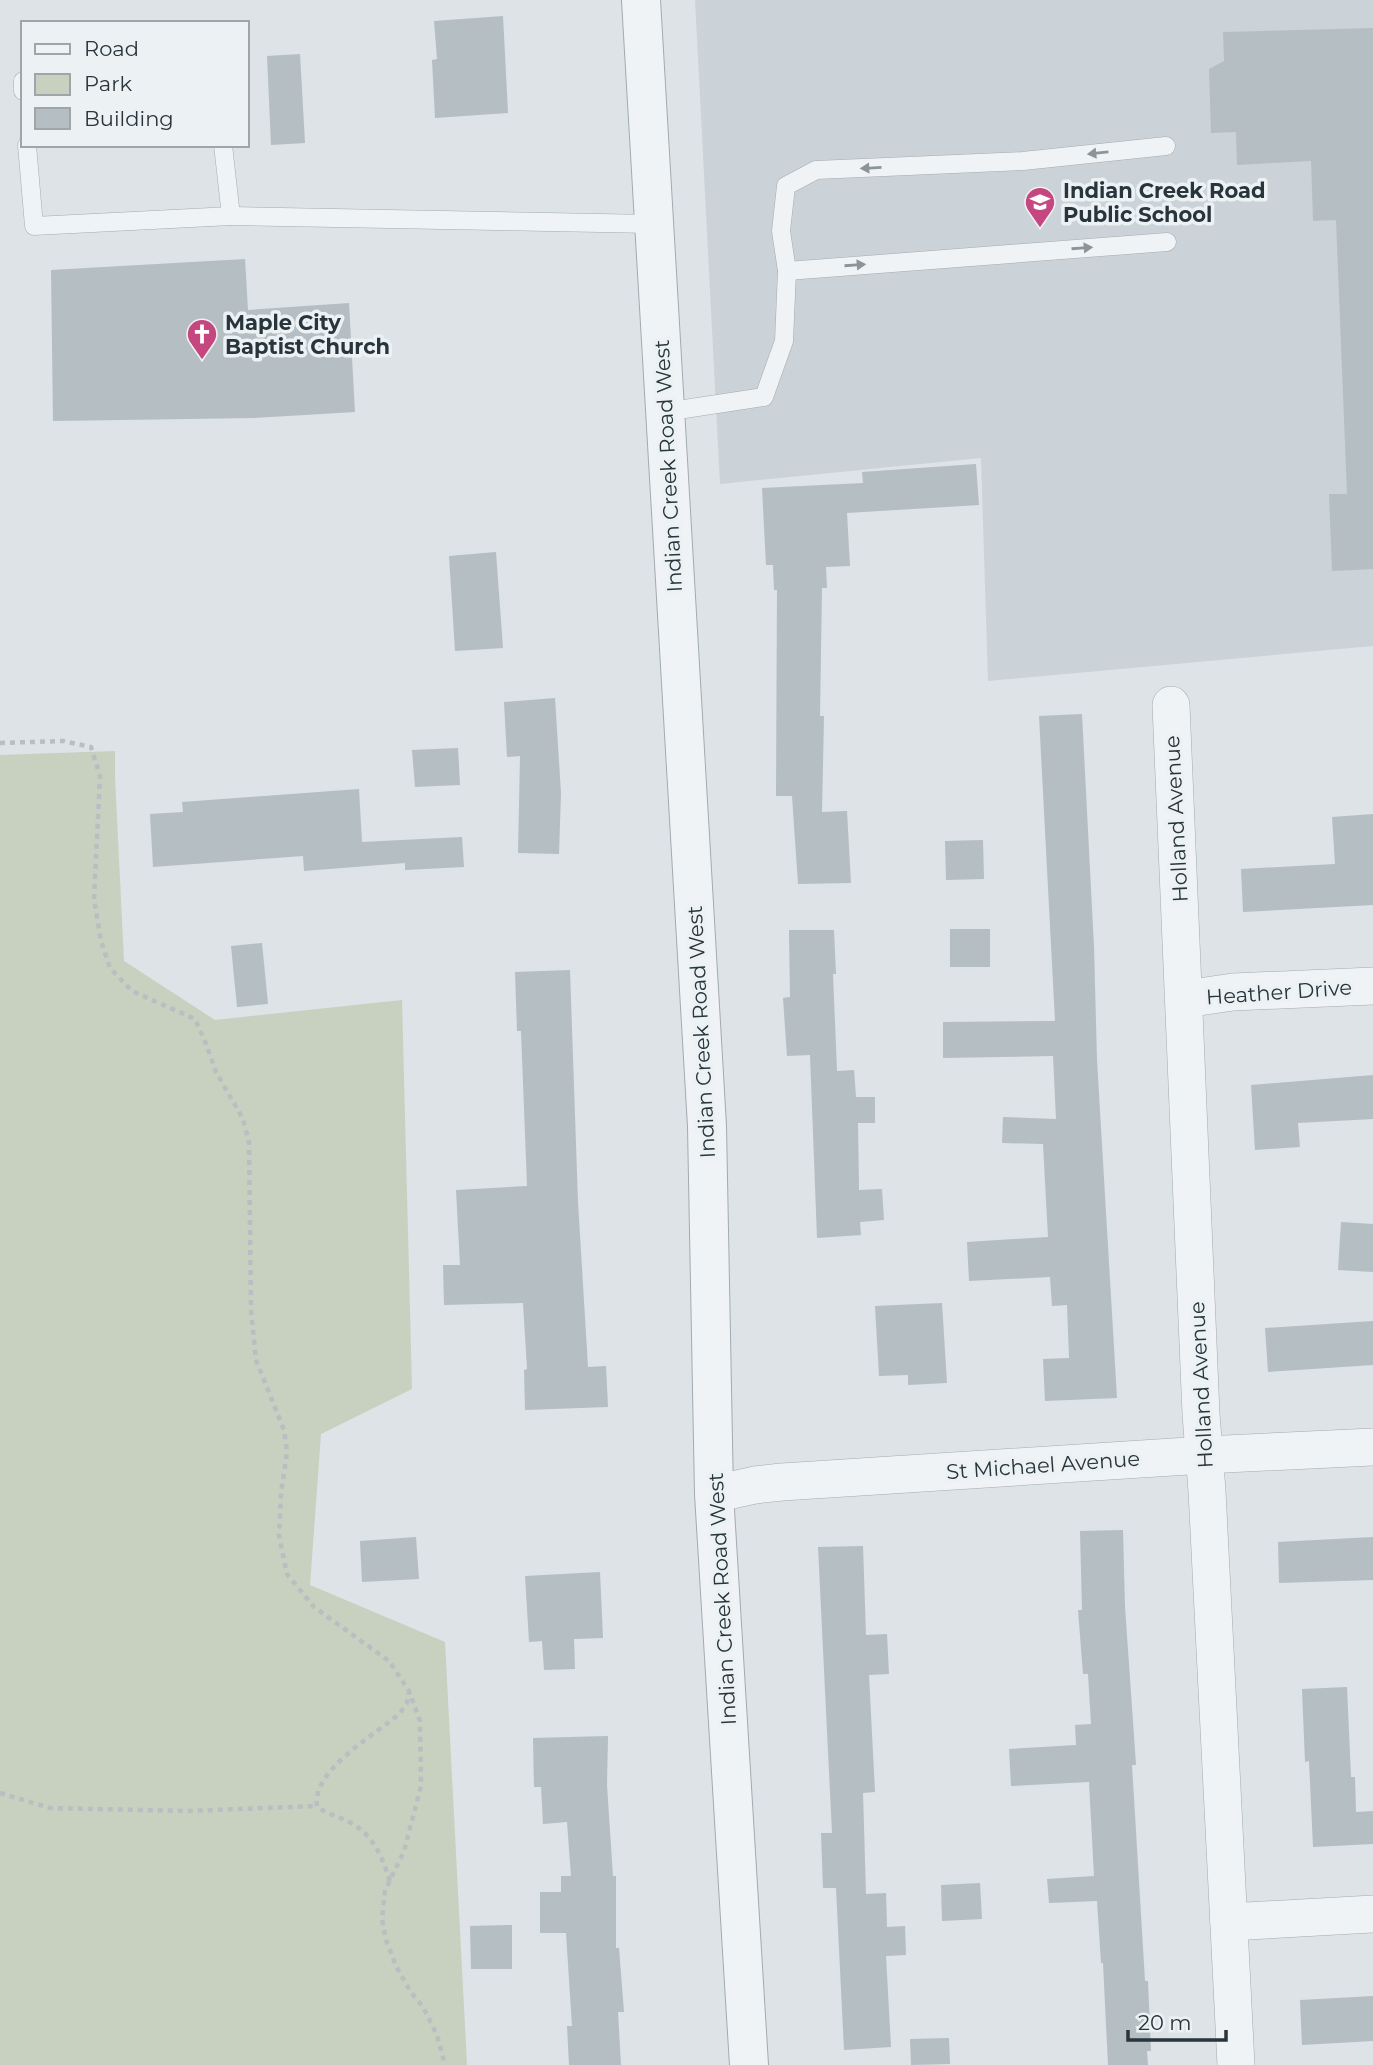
<svg xmlns="http://www.w3.org/2000/svg" width="1373" height="2065" viewBox="0 0 1373 2065" font-family="Montserrat,sans-serif">
<style>
.built{fill:#cbd3d8}
.green{fill:#c8d0bf}
.building{fill:#b5bec3}
.lines{fill:none;stroke-linecap:round;stroke-linejoin:round}
.service-casing{stroke:#a3abb0;stroke-width:19}
.minor-casing{stroke:#a3abb0;stroke-width:38}
.tertiary-casing{stroke:#a3abb0;stroke-width:40}
.path{stroke:#b8bec1;stroke-width:4.5;stroke-dasharray:5 5;stroke-linecap:butt}
.service{stroke:#f0f3f5;stroke-width:18}
.minor{stroke:#f0f3f5;stroke-width:37}
.tertiary{stroke:#f0f3f5;stroke-width:38}
.oneway{fill:#8c9498}
.labels{text-anchor:middle;dominant-baseline:central;stroke-width:7;stroke-linejoin:round;paint-order:stroke}
.poi-label{font-size:21px;font-weight:bold;fill:#28353c;stroke:#ecf2f4;text-anchor:start}
.street-label{font-size:21px;fill:#28353c;stroke:#ecf2f4}
</style>
<rect width="100%" height="100%" fill="#dde3e6"/>
<path class="built" d="M 695,0 L 1373,0 L 1373,646 L 988,681 L 981,458 L 720,484 Z"/>
<path class="green" d="M 115,751 L 115,778 L 124,961 L 215,1020 L 402,1000 L 412,1389 L 321,1434 L 310,1585 L 445,1642 L 467,2065 L 0,2065 L 0,755 Z"/>
<g class="building">
<path d="M 503,16 L 508,113 L 435,118 L 432,60 L 437,59 L 434,21 Z"/>
<path d="M 1373,28 L 1373,569 L 1332,571 L 1329,494 L 1347,494 L 1336,220 L 1313,221 L 1311,161 L 1237,165 L 1236,132 L 1211,133 L 1209,69 L 1224,61 L 1223,32 Z"/>
<path d="M 300,54 L 305,143 L 271,145 L 267,56 Z"/>
<path d="M 245,259 L 248,310 L 349,303 L 355,412 L 254,418 L 53,421 L 51,270 Z"/>
<path d="M 976,464 L 979,505 L 847,513 L 850,566 L 826,567 L 827,588 L 822,588 L 820,716 L 824,716 L 822,812 L 847,811 L 851,883 L 798,884 L 792,796 L 776,796 L 777,590 L 774,590 L 773,565 L 766,565 L 762,488 L 863,483 L 862,472 Z"/>
<path d="M 496,552 L 503,648 L 455,651 L 449,556 Z"/>
<path d="M 555,698 L 561,793 L 559,854 L 518,853 L 520,756 L 507,757 L 504,702 Z"/>
<path d="M 1082,714 L 1094,947 L 1097,1060 L 1117,1398 L 1045,1401 L 1043,1359 L 1069,1358 L 1067,1305 L 1052,1306 L 1050,1277 L 969,1281 L 967,1242 L 1048,1237 L 1043,1144 L 1002,1143 L 1003,1117 L 1056,1119 L 1053,1056 L 943,1058 L 943,1022 L 1055,1021 L 1039,716 Z"/>
<path d="M 458,748 L 460,785 L 415,787 L 412,750 Z"/>
<path d="M 359,789 L 362,842 L 462,837 L 464,867 L 405,870 L 405,863 L 304,871 L 303,856 L 153,867 L 150,814 L 183,812 L 182,802 Z"/>
<path d="M 1373,814 L 1373,905 L 1243,912 L 1241,869 L 1335,864 L 1332,817 Z"/>
<path d="M 983,840 L 984,879 L 946,880 L 945,841 Z"/>
<rect x="950" y="929" width="40" height="38"/>
<path d="M 789,930 L 834,930 L 836,974 L 833,974 L 837,1071 L 854,1070 L 856,1097 L 875,1097 L 875,1123 L 858,1123 L 859,1190 L 882,1189 L 884,1220 L 860,1222 L 861,1235 L 817,1238 L 810,1055 L 787,1056 L 783,998 L 790,997 Z"/>
<path d="M 262,943 L 268,1004 L 237,1007 L 231,946 Z"/>
<path d="M 570,970 L 578,1202 L 588,1367 L 606,1366 L 608,1407 L 525,1410 L 524,1370 L 527,1369 L 523,1303 L 444,1305 L 443,1265 L 460,1265 L 456,1190 L 527,1186 L 521,1031 L 517,1031 L 515,972 Z"/>
<path d="M 1373,1075 L 1373,1119 L 1298,1123 L 1300,1147 L 1255,1150 L 1251,1085 Z"/>
<path d="M 1341,1222 L 1373,1224 L 1373,1272 L 1338,1270 Z"/>
<path d="M 942,1303 L 947,1383 L 908,1385 L 908,1375 L 879,1376 L 875,1306 Z"/>
<path d="M 1373,1321 L 1373,1365 L 1268,1372 L 1265,1328 Z"/>
<path d="M 1123,1530 L 1125,1607 L 1136,1765 L 1132,1765 L 1145,1981 L 1148,1981 L 1151,2051 L 1147,2051 L 1148,2065 L 1108,2065 L 1103,1963 L 1101,1963 L 1097,1901 L 1049,1903 L 1047,1879 L 1094,1876 L 1089,1782 L 1011,1786 L 1009,1749 L 1076,1745 L 1075,1725 L 1091,1724 L 1088,1674 L 1083,1674 L 1078,1610 L 1082,1610 L 1080,1531 Z"/>
<path d="M 416,1537 L 419,1579 L 362,1582 L 360,1541 Z"/>
<path d="M 1373,1537 L 1373,1580 L 1279,1583 L 1278,1542 Z"/>
<path d="M 863,1546 L 866,1635 L 887,1634 L 889,1674 L 869,1675 L 875,1792 L 863,1793 L 866,1894 L 886,1893 L 887,1927 L 905,1926 L 906,1955 L 886,1956 L 891,2047 L 844,2050 L 836,1888 L 823,1888 L 821,1833 L 832,1833 L 818,1547 Z"/>
<path d="M 600,1572 L 603,1638 L 574,1639 L 575,1669 L 544,1670 L 542,1641 L 529,1642 L 525,1576 Z"/>
<path d="M 1347,1687 L 1351,1777 L 1355,1777 L 1356,1812 L 1373,1811 L 1373,1844 L 1313,1847 L 1309,1761 L 1305,1762 L 1302,1689 Z"/>
<path d="M 608,1736 L 607,1785 L 613,1876 L 616,1876 L 616,1948 L 619,1948 L 624,2012 L 618,2012 L 621,2065 L 569,2065 L 567,2026 L 572,2026 L 566,1933 L 540,1933 L 540,1892 L 561,1892 L 561,1876 L 571,1876 L 567,1822 L 543,1824 L 541,1787 L 534,1787 L 533,1738 Z"/>
<path d="M 980,1883 L 982,1919 L 942,1921 L 941,1885 Z"/>
<path d="M 512,1925 L 512,1969 L 471,1969 L 470,1926 Z"/>
<path d="M 1373,1996 L 1373,2041 L 1302,2045 L 1300,2000 Z"/>
<path d="M 949,2038 L 950,2064 L 911,2065 L 910,2039 Z"/>
</g>
<g class="lines">
<g class="service-casing">
<g id="service">
<path d="M 23,81 L 23,91"/>
<path d="M 27,145 L 34,226 L 231,216 L 653,224"/>
<path d="M 223,145 L 231,216"/>
<path d="M 787,271 L 1167,242"/>
<path d="M 665,412 L 764,397 L 784,341 L 787,271 L 781,231 L 786,186 L 816,170 L 1023,161 L 1166,146"/>
</g>
</g>
<g class="minor-casing">
<g id="minor">
<path d="M 1171,705 L 1201,1414 L 1207,1491 L 1236,2065"/>
<path d="M 1185,999 L 1233,992 L 1373,986"/>
<path d="M 714,1494 L 755,1485 L 782,1482 L 1204,1455 L 1373,1447"/>
<path d="M 1229,1922 L 1373,1914"/>
</g>
</g>
<g class="tertiary-casing">
<path id="tertiary" d="M 641,0 L 707,1126 L 714,1494 L 749,2065"/>
</g>
<g class="path">
<path d="M 0,743 L 63,741 L 91,747 L 100,776 L 94,899 L 101,941 L 110,968 L 132,991 L 195,1019 L 205,1041 L 216,1072 L 243,1119 L 249,1142 L 251,1310 L 256,1360 L 284,1430 L 287,1452 L 281,1493 L 279,1536 L 287,1574 L 314,1607 L 389,1661 L 409,1691 L 420,1721 L 421,1786 L 404,1851 L 385,1891 L 382,1919 L 386,1940 L 396,1966 L 410,1991 L 423,2007 L 437,2035 L 445,2065"/>
<path d="M 0,1793 L 50,1808 L 187,1811 L 317,1806"/>
<path d="M 390,1881 C 382,1857 374,1836 351,1823 C 339,1816 327,1815 317,1806 C 312,1769 376,1735 400,1713 L 407,1703 L 409,1692"/>
</g>
<use href="#service" class="service"/>
<use href="#minor" class="minor"/>
<use href="#tertiary" class="tertiary"/>
</g>
<defs><path id="oneway-solid" d="M-6-.8H1V-3.2L6.5 0L1 3.2V.8H-6Z" transform="scale(1.75)"/></defs>
<g class="oneway">
<use href="#oneway-solid" transform="translate(1098 153) rotate(174)"/>
<use href="#oneway-solid" transform="translate(871 168) rotate(177)"/>
<use href="#oneway-solid" transform="translate(1082 248) rotate(-4)"/>
<use href="#oneway-solid" transform="translate(855 265) rotate(-4)"/>
</g>
<defs>
<g id="school-pin" transform="scale(1.575)"><path d="M0 17L-7.5 6A9.5 9.5 0 1 1 7.5 6Z" fill="#c6477f" stroke="#ecf2f4"/><path d="M0-5L7-2L0 1L-7-2ZM-4 1L0 2.5L4 1V4Q0 6-4 4Z" fill="#fff"/></g>
<g id="church-pin" transform="scale(1.575)"><path d="M0 17L-7.5 6A9.5 9.5 0 1 1 7.5 6Z" fill="#c6477f" stroke="#ecf2f4"/><path d="M-1.2-6h2.4v3.5h3.3v2.4h-3.3V6h-2.4V-.1h-3.3v-2.4h3.3Z" fill="#fff"/></g>
</defs>
<g fill-rule="evenodd">
<use href="#school-pin" x="1040" y="202"/>
<use href="#church-pin" x="202" y="334"/>
</g>
<g class="labels">
<g class="poi-label">
<text x="1063" y="190">Indian Creek Road<tspan x="1063" dy="24">Public School</tspan></text>
<text x="225" y="322">Maple City<tspan x="225" dy="24">Baptist Church</tspan></text>
</g>
<g class="street-label">
<text transform="translate(668 466) rotate(-93)">Indian Creek Road West</text>
<text transform="translate(1176 819) rotate(-93)">Holland Avenue</text>
<text transform="translate(1279 992) rotate(-4)">Heather Drive</text>
<text transform="translate(701 1032) rotate(-93)">Indian Creek Road West</text>
<text transform="translate(1201 1385) rotate(-93)">Holland Avenue</text>
<text transform="translate(1043 1465) rotate(-4)">St Michael Avenue</text>
<text transform="translate(722 1599) rotate(-93)">Indian Creek Road West</text>
</g>
</g>
<rect x="21" y="21" width="228" height="126" fill="#ecf2f4" stroke="#9ea6aa" stroke-width="2"/>
<rect x="35" y="44" width="35" height="10" fill="#f0f3f5" stroke="#9ea6aa" stroke-width="2"/>
<text x="84" y="56" font-size="21" fill="#28353c">Road</text>
<rect x="35" y="74" width="35" height="21" fill="#c8d0bf" stroke="#9ea6aa" stroke-width="2"/>
<text x="84" y="91" font-size="21" fill="#28353c">Park</text>
<rect x="35" y="108" width="35" height="21" fill="#b5bec3" stroke="#9ea6aa" stroke-width="2"/>
<text x="84" y="126" font-size="21" fill="#28353c">Building</text>
<path d="M1128 2030v10h98v-10" fill="none" stroke="#28353c" stroke-width="3.5"/>
<text x="1138" y="2030" font-size="21" fill="#28353c" stroke="#ecf2f4" stroke-width="5" paint-order="stroke">20 m</text>
</svg>
